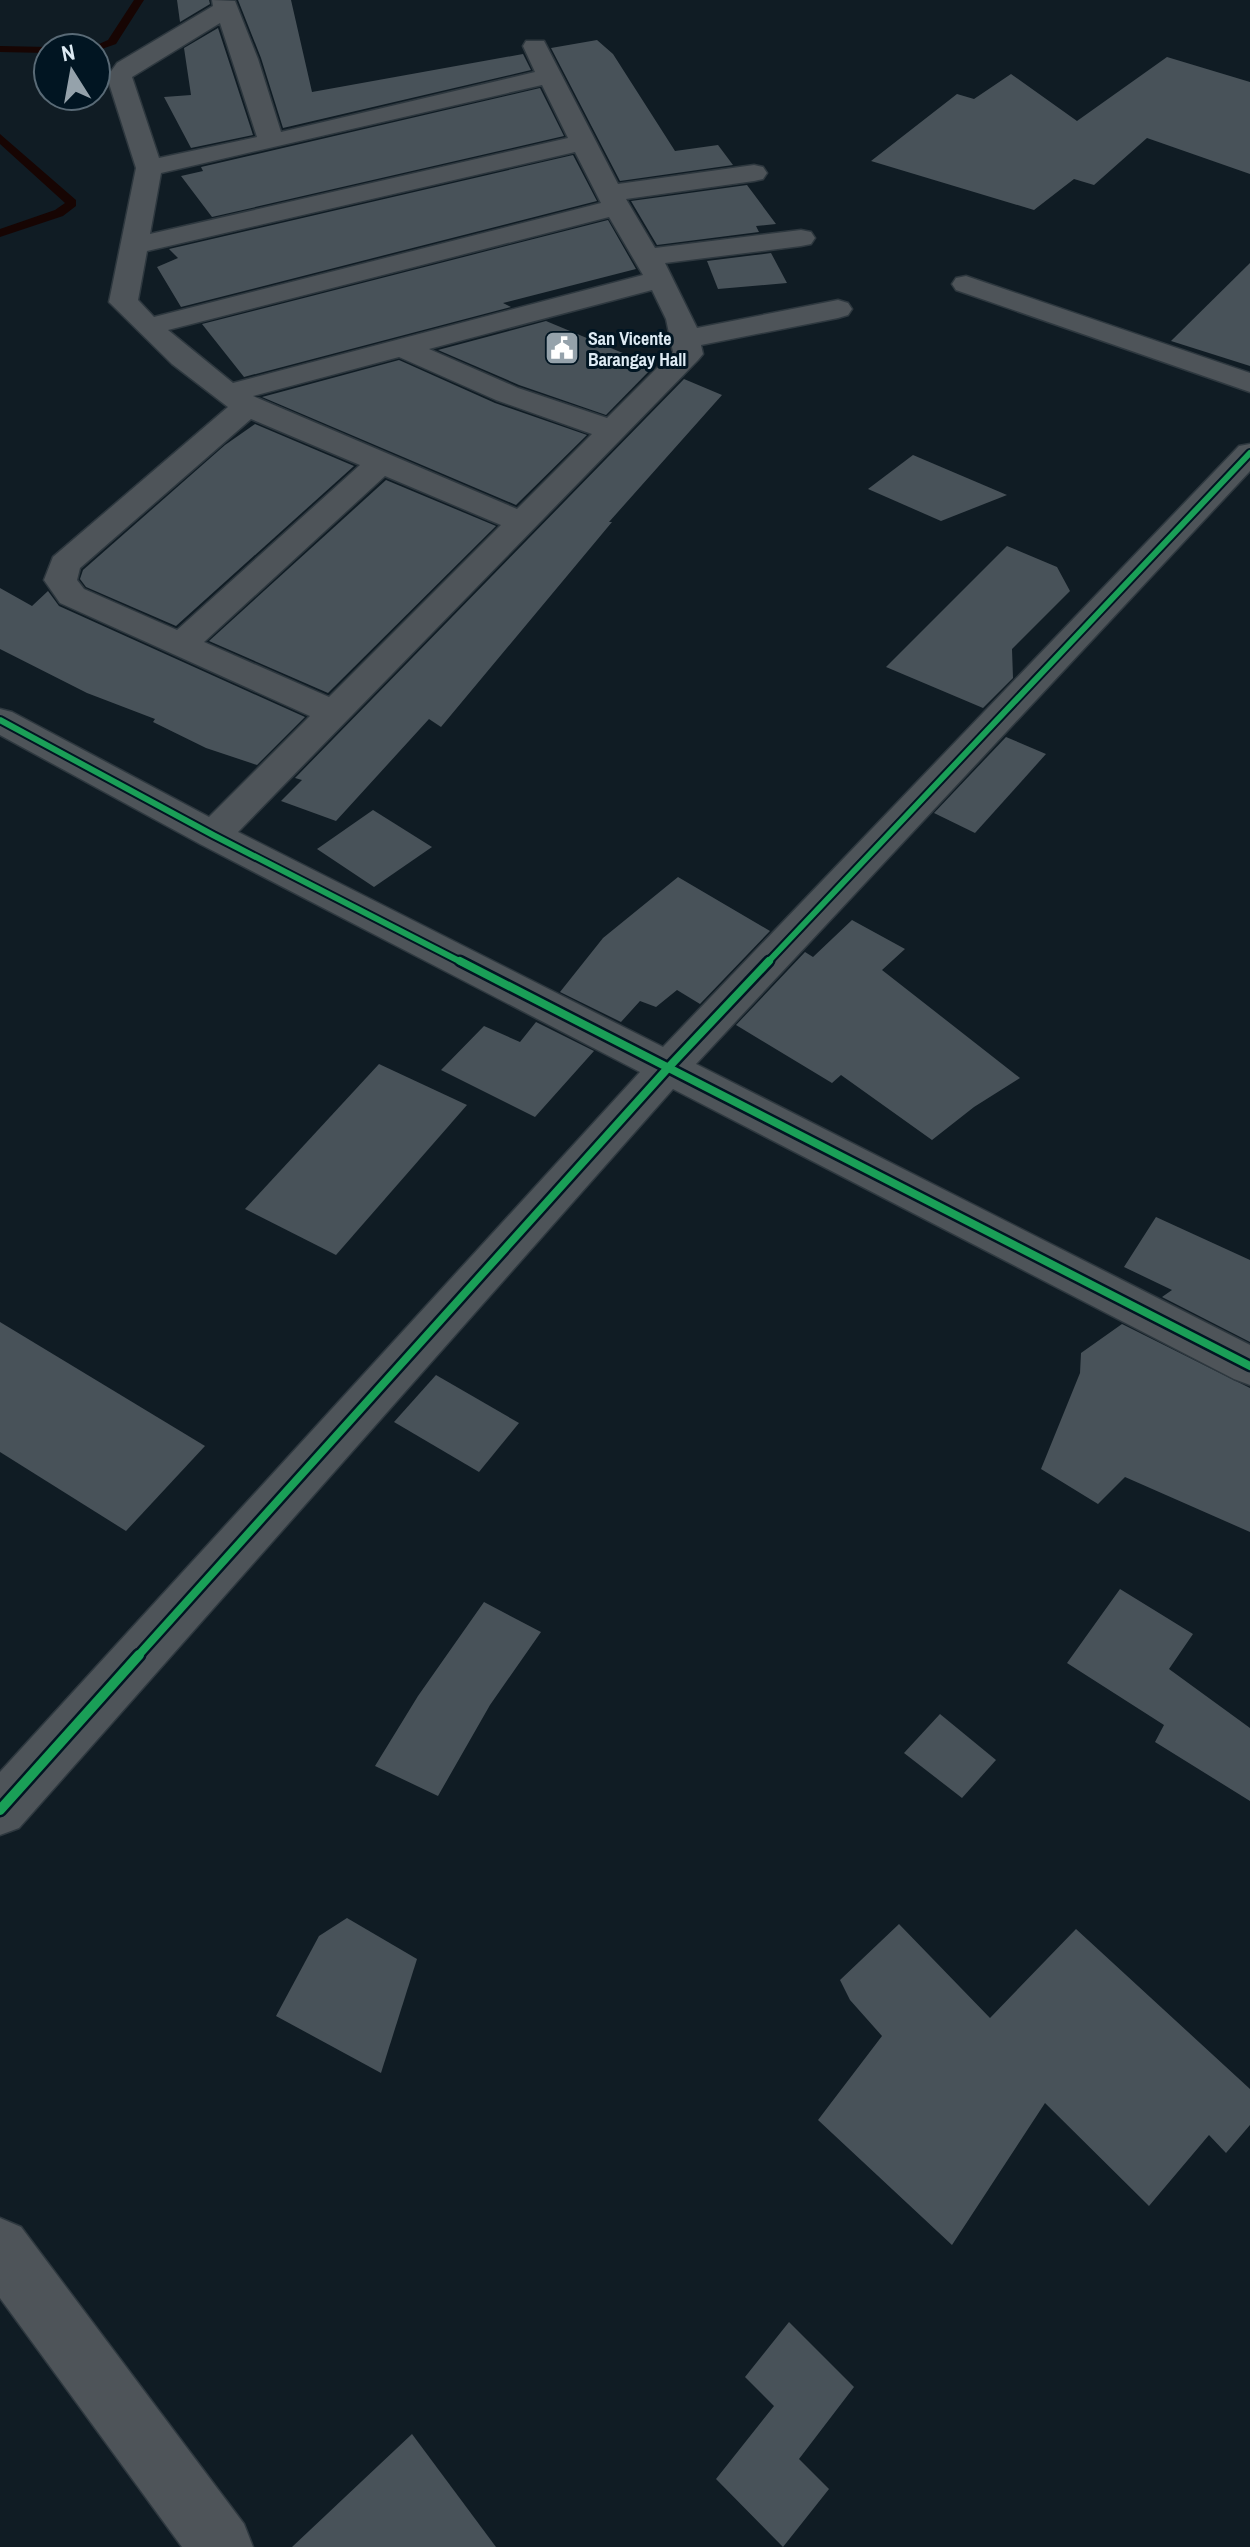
<svg xmlns="http://www.w3.org/2000/svg" width="1250" height="2547" viewBox="0 0 1250 2547" font-family="'Archivo Narrow',sans-serif">
<style>
.lines{fill:none;stroke-linecap:round;stroke-linejoin:round}
.stream{fill:#170503;fill-rule:evenodd}
.building{fill:#485259}
.minor-casing{stroke:#2e383f;stroke-width:3}
.minor{fill:#4e5459;fill-rule:evenodd}
.cycleway-far2-casing{stroke:#011522;stroke-width:10}
.cycleway-far1-casing{stroke:#011522;stroke-width:13}
.cycleway-casing{stroke:#011522;stroke-width:15}
.cycleway-far2{stroke:#1a9f57;stroke-width:6}
.cycleway-far1{stroke:#1a9f57;stroke-width:8}
.cycleway{stroke:#1a9f57;stroke-width:10}
.labels{text-anchor:middle;dominant-baseline:central;stroke-width:6;stroke-linejoin:round;paint-order:stroke}
.far-poi-label{font-size:18px;font-weight:bold;fill:#ddeaf3;stroke:#011522;text-anchor:start}
</style>
<rect width="100%" height="100%" fill="#101c24"/>
<g class="lines">
<g class="stream">
<path d="M 134,0 L 144,0 L 116,44 L 96,51 L 96,48 L 90,48 L 108,40 Z"/>
<path d="M 0,46 L 48,47 L 52,48 L 48,48 L 48,53 L 0,52 Z"/>
<path d="M 0,134 L 76,200 L 76,206 L 63,216 L 0,237 L 0,229 L 55,210 L 65,203 L 0,144 Z"/>
</g>
</g>
<g class="building">
<path d="M 177,0 L 209,0 L 210,4 L 180,22 Z"/>
<path d="M 238,0 L 291,0 L 312,92 L 523,54 L 531,70 L 283,128 L 261,58 Z"/>
<path d="M 218,28 L 253,135 L 191,148 L 164,97 L 191,95 L 184,48 Z"/>
<path d="M 597,40 L 613,54 L 675,151 L 718,145 L 733,165 L 620,181 L 551,48 Z"/>
<path d="M 1167,57 L 1250,82 L 1250,174 L 1147,138 L 1094,185 L 1074,179 L 1034,210 L 871,161 L 957,94 L 974,99 L 1011,74 L 1077,121 Z"/>
<path d="M 540,88 L 564,136 L 212,217 L 181,176 L 203,171 L 201,167 Z"/>
<path d="M 573,155 L 597,201 L 181,307 L 157,267 L 178,258 L 169,249 Z"/>
<path d="M 747,185 L 776,224 L 756,226 L 759,232 L 657,245 L 631,201 Z"/>
<path d="M 608,220 L 636,269 L 503,303 L 511,307 L 244,377 L 202,324 Z"/>
<path d="M 771,253 L 787,283 L 718,289 L 707,261 Z"/>
<path d="M 1250,263 L 1250,366 L 1171,341 Z"/>
<path d="M 546,321 L 654,366 L 606,415 L 519,385 L 438,350 Z"/>
<path d="M 399,360 L 495,403 L 587,435 L 516,505 L 262,397 Z"/>
<path d="M 684,379 L 722,395 L 609,522 L 612,522 L 441,727 L 429,719 L 336,821 L 281,801 L 302,780 L 295,778 Z"/>
<path d="M 255,424 L 354,466 L 176,626 L 86,587 L 80,579 L 83,570 L 225,445 Z"/>
<path d="M 913,455 L 1007,495 L 941,521 L 868,489 Z"/>
<path d="M 386,480 L 496,526 L 328,693 L 209,641 Z"/>
<path d="M 1007,546 L 1057,567 L 1070,591 L 1012,649 L 1013,678 L 983,708 L 886,667 Z"/>
<path d="M 0,588 L 32,606 L 48,591 L 59,606 L 305,717 L 257,765 L 206,748 L 153,722 L 155,719 L 87,693 L 0,649 Z"/>
<path d="M 1006,737 L 1046,754 L 975,833 L 934,813 Z"/>
<path d="M 373,810 L 432,847 L 374,887 L 317,849 Z"/>
<path d="M 678,877 L 770,931 L 700,1004 L 677,990 L 656,1007 L 640,1001 L 621,1022 L 560,992 L 603,938 Z"/>
<path d="M 852,920 L 905,949 L 882,970 L 1020,1078 L 974,1107 L 932,1140 L 841,1075 L 832,1083 L 736,1025 L 805,952 L 813,957 Z"/>
<path d="M 536,1022 L 594,1051 L 535,1117 L 441,1070 L 484,1026 L 520,1042 Z"/>
<path d="M 379,1064 L 467,1105 L 336,1255 L 245,1209 Z"/>
<path d="M 1156,1217 L 1250,1260 L 1250,1342 L 1162,1297 L 1172,1290 L 1124,1267 Z"/>
<path d="M 0,1322 L 205,1446 L 126,1531 L 0,1452 Z"/>
<path d="M 1122,1324 L 1250,1388 L 1250,1532 L 1125,1477 L 1098,1504 L 1041,1469 L 1080,1373 L 1081,1353 Z"/>
<path d="M 436,1375 L 519,1423 L 479,1472 L 394,1422 Z"/>
<path d="M 1120,1589 L 1193,1634 L 1169,1669 L 1250,1728 L 1250,1801 L 1155,1742 L 1164,1725 L 1067,1663 Z"/>
<path d="M 484,1602 L 541,1632 L 490,1705 L 438,1796 L 375,1766 L 418,1696 Z"/>
<path d="M 940,1714 L 996,1760 L 962,1798 L 904,1753 Z"/>
<path d="M 347,1918 L 417,1959 L 381,2073 L 276,2016 L 319,1936 Z"/>
<path d="M 899,1924 L 990,2018 L 1076,1929 L 1250,2089 L 1250,2125 L 1226,2153 L 1209,2135 L 1149,2206 L 1045,2103 L 952,2245 L 818,2120 L 882,2036 L 850,2000 L 840,1980 Z"/>
<path d="M 789,2322 L 854,2387 L 799,2459 L 829,2489 L 783,2547 L 716,2479 L 774,2406 L 745,2377 Z"/>
<path d="M 412,2434 L 496,2547 L 292,2547 Z"/>
</g>
<g class="lines">
<g class="minor-casing">
<g id="minor">
<path d="M 212,0 L 235,1 L 258,59 L 281,132 L 535,72 L 523,46 L 526,41 L 544,41 L 618,184 L 754,165 L 763,167 L 767,173 L 763,179 L 754,181 L 626,199 L 655,248 L 801,230 L 811,232 L 815,238 L 811,244 L 801,246 L 665,263 L 697,328 L 838,300 L 848,303 L 852,309 L 848,315 L 838,318 L 701,345 L 703,354 L 698,360 L 238,832 L 663,1047 L 1239,446 L 1250,444 L 1250,471 L 696,1064 L 1250,1345 L 1250,1385 L 1234,1379 L 673,1089 L 19,1828 L 0,1835 L 0,1772 L 640,1072 L 200,844 L 0,735 L 0,709 L 12,712 L 209,817 L 310,716 L 60,603 L 44,580 L 53,557 L 228,407 L 172,364 L 109,302 L 136,168 L 107,77 L 117,63 L 213,6 ZM 220,23 L 257,137 L 159,158 L 132,77 ZM 542,85 L 568,138 L 150,234 L 161,173 ZM 575,152 L 601,203 L 154,317 L 138,300 L 147,251 ZM 609,217 L 643,275 L 233,383 L 168,330 ZM 652,290 L 666,319 L 673,352 L 607,418 L 518,388 L 429,349 ZM 399,357 L 496,400 L 592,434 L 517,509 L 253,396 ZM 251,419 L 360,465 L 177,630 L 84,589 L 77,580 L 80,568 ZM 385,476 L 501,525 L 329,697 L 204,642 Z"/>
<path d="M 966,276 L 1250,373 L 1250,392 L 956,290 L 952,284 L 956,278 Z"/>
<path d="M 0,2218 L 21,2227 L 244,2524 L 253,2547 L 182,2547 L 0,2298 Z"/>
</g>
</g>
<use href="#minor" class="minor"/>
<g class="cycleway-far2-casing">
<g id="cycleway-far2">
<path d="M 0,720 L 213,835 L 463,963"/>
<path d="M 767,963 L 1250,453"/>
</g>
</g>
<g class="cycleway-far1-casing">
<g id="cycleway-far1">
<path d="M 460,961 L 1250,1366"/>
<path d="M 137,1657 L 667,1069 L 769,961"/>
</g>
</g>
<g class="cycleway-casing">
<path id="cycleway" d="M 0,1810 L 139,1655"/>
</g>
<use href="#cycleway-far2" class="cycleway-far2"/>
<use href="#cycleway-far1" class="cycleway-far1"/>
<use href="#cycleway" class="cycleway"/>
</g>
<defs>
<g id="civic-square" transform="scale(1.8)"><rect x="-9" y="-9" width="18" height="18" rx="4" fill="#95a2ab" stroke="#011522"/><path d="M-.6-6.5H3V-4.5H.6V-3L4-1V1h2V6H-6V1h2V-1L-.6-3ZM-1.2 2.5V6h2.4V2.5Z" fill="#fff"/></g>
</defs>
<g fill-rule="evenodd">
<use href="#civic-square" x="562" y="348"/>
</g>
<g class="labels">
<g class="far-poi-label">
<text x="588" y="338">San Vicente<tspan x="588" dy="21">Barangay Hall</tspan></text>
</g>
</g>
<g transform="translate(72 72) rotate(349)"><circle r="38" fill="#011522" stroke="#596a76" stroke-width="2"/>
<path d="M0-6L14 30L0 20L-14 30Z" fill="#95a2ab"/>
<text y="-12" font-size="22" font-weight="bold" text-anchor="middle" fill="#ddeaf3">N</text>
</g>
</svg>
